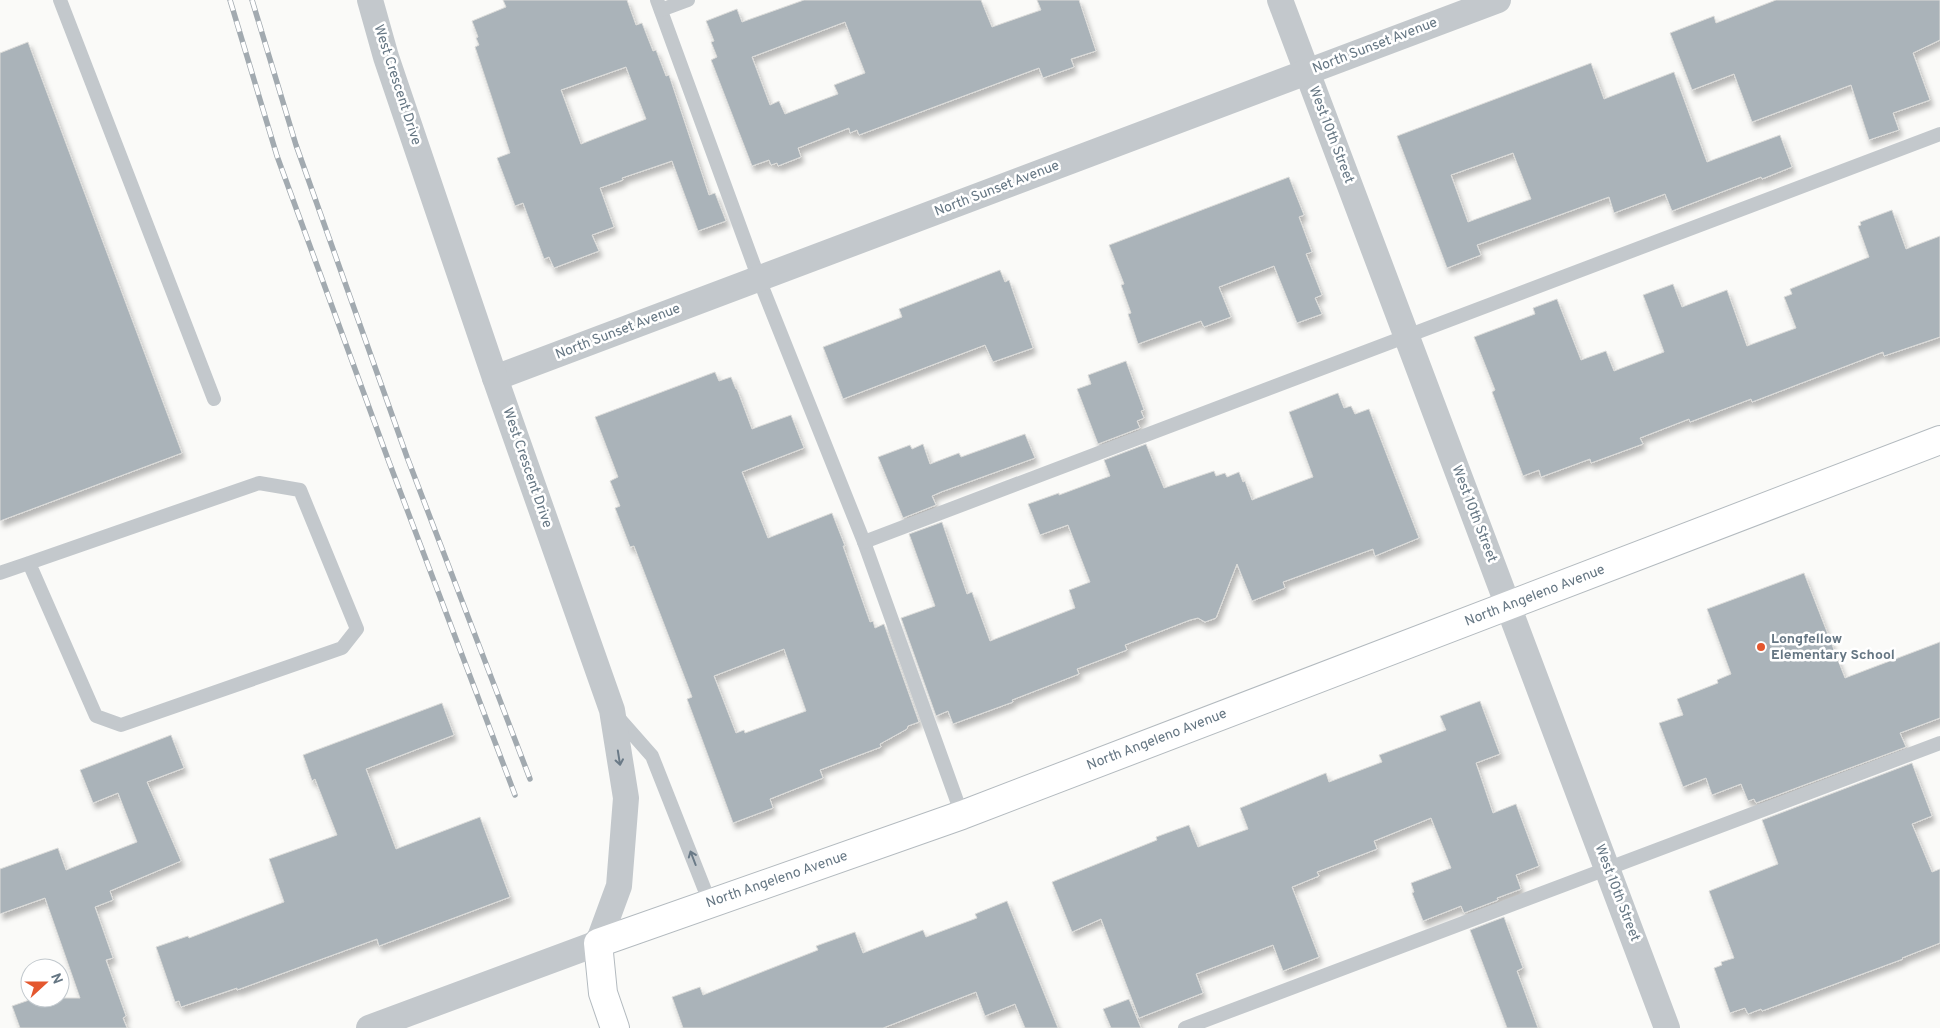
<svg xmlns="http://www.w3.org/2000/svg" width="1940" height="1028" viewBox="0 0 1940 1028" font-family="Overpass,sans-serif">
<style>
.building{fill:#aab3b9;stroke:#dcdcda;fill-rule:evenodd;filter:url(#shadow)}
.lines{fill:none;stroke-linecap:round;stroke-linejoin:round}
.secondary-casing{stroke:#b3babf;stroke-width:30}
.lane{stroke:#c3c8cc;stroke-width:14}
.street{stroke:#c3c8cc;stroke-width:26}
.secondary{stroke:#fff;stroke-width:28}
.rail-casing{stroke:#a2aab0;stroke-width:5.5}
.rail{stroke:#fff;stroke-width:4;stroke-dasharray:11;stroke-linecap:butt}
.oneway{stroke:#6a7a87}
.poi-dot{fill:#e4572e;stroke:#fff;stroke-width:2}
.labels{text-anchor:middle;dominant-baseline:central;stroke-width:5;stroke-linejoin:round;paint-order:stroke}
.street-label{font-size:14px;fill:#657683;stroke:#fff}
.poi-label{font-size:14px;font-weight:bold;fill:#657683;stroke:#fff;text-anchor:start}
</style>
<defs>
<filter id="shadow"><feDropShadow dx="3" dy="5.5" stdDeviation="2.5" flood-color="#0004"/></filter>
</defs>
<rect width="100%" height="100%" fill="#fafaf8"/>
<g class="building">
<path d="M 503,0 L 627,0 L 636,25 L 642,23 L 653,51 L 656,50 L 666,76 L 669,75 L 709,195 L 715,193 L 726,221 L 698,231 L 672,161 L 622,178 L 623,180 L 600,188 L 614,227 L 592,235 L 599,251 L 554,268 L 549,257 L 544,259 L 523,203 L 515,206 L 497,158 L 510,153 L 475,47 L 479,45 L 476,38 L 478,37 L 472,21 L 506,7 ZM 626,67 L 646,119 L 581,144 L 561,90 Z"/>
<path d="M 804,0 L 981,0 L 992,27 L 1041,10 L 1037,0 L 1079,0 L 1096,51 L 1071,59 L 1074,67 L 1043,78 L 1039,68 L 859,135 L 857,130 L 850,133 L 849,128 L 798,148 L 801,157 L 778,166 L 777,163 L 771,165 L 769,160 L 752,166 L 711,60 L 717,57 L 711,42 L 714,41 L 706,21 L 737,9 L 742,22 ZM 845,22 L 865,73 L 834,85 L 838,94 L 785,114 L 779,101 L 770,105 L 752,57 Z"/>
<path d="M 1776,0 L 1940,0 L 1940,40 L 1913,53 L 1930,100 L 1893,113 L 1899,130 L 1869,140 L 1851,85 L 1752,122 L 1734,74 L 1692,90 L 1670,33 L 1714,16 L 1716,23 Z"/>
<path d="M 28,42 L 182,453 L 0,521 L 0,53 Z"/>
<path d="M 1591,63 L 1604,99 L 1674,72 L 1707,162 L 1780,135 L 1792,167 L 1762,179 L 1761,177 L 1672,211 L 1665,194 L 1614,213 L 1609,197 L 1477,245 L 1481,255 L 1447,268 L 1397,136 ZM 1513,153 L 1531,199 L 1468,222 L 1451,175 Z"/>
<path d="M 1289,177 L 1304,215 L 1299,217 L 1312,252 L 1306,254 L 1322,295 L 1315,298 L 1322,314 L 1297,323 L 1274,266 L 1219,287 L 1231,317 L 1204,327 L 1201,321 L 1138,344 L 1128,314 L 1131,313 L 1121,285 L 1124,284 L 1109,245 Z"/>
<path d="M 1892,210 L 1906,249 L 1940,236 L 1940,337 L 1884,356 L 1883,352 L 1752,402 L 1751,399 L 1690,422 L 1689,419 L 1640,438 L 1643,444 L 1591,463 L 1590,459 L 1541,477 L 1539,470 L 1523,476 L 1492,392 L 1495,390 L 1474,337 L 1535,314 L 1533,308 L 1557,299 L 1581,360 L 1606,351 L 1614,371 L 1664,352 L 1643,295 L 1673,284 L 1682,307 L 1727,290 L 1747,346 L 1796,328 L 1784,297 L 1792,294 L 1790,289 L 1869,257 L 1858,226 L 1861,225 L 1860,222 Z"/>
<path d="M 1000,270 L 1005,282 L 1009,280 L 1033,348 L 993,362 L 985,345 L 843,399 L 823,347 L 902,317 L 899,309 Z"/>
<path d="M 1126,361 L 1144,410 L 1141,411 L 1144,418 L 1137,421 L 1140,428 L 1098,444 L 1077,389 L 1091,384 L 1088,375 Z"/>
<path d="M 715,372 L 719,381 L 731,377 L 736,389 L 737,389 L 752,429 L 791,415 L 804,448 L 742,472 L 768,538 L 832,513 L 845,546 L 843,546 L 870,622 L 873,621 L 875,628 L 884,624 L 919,722 L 908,726 L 907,729 L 880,744 L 881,747 L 820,770 L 823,778 L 770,799 L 773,808 L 733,823 L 687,699 L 692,697 L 634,546 L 630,547 L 615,508 L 620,506 L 610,481 L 618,477 L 595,417 ZM 784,649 L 806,711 L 745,733 L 744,730 L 736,733 L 714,676 Z"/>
<path d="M 1338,393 L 1344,408 L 1351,406 L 1355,414 L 1369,409 L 1419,538 L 1375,556 L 1373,549 L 1283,582 L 1285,588 L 1252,601 L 1237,564 L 1216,618 L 1205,622 L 1198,618 L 1190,620 L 1125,645 L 1127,650 L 1077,669 L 1079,674 L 1012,700 L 1013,702 L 953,724 L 948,711 L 936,716 L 901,618 L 935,606 L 909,534 L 942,522 L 967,594 L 972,592 L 990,641 L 1075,608 L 1069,590 L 1090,582 L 1068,525 L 1040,535 L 1028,504 L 1059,493 L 1059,495 L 1110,476 L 1104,460 L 1146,444 L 1164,488 L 1214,471 L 1216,476 L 1225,473 L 1227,477 L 1239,472 L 1243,482 L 1245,481 L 1252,500 L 1313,477 L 1289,412 Z"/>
<path d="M 1025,434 L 1035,458 L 941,492 L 932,496 L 936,505 L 903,518 L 878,457 L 910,445 L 912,449 L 923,444 L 930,464 L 959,453 L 961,457 Z"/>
<path d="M 1804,573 L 1845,678 L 1940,642 L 1940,718 L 1900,733 L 1906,747 L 1756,803 L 1754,799 L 1748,801 L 1741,784 L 1712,795 L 1706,778 L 1683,787 L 1659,723 L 1683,715 L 1677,699 L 1718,683 L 1717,680 L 1731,674 L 1707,609 Z"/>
<path d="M 1480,701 L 1500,754 L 1476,763 L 1493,813 L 1516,804 L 1539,866 L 1516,875 L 1521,889 L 1497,898 L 1498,900 L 1464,913 L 1461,906 L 1423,921 L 1412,893 L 1414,892 L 1411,883 L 1451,868 L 1431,818 L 1374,841 L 1377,849 L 1317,872 L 1319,876 L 1292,887 L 1319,957 L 1283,971 L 1273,945 L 1196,974 L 1203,993 L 1139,1018 L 1101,919 L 1072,932 L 1052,882 L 1157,840 L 1156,837 L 1189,825 L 1198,847 L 1248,829 L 1240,808 L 1326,773 L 1329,782 L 1382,762 L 1379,755 L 1446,730 L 1440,716 Z"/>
<path d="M 442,703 L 454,735 L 366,769 L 396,849 L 480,817 L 510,897 L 379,946 L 377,939 L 237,990 L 237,988 L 181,1007 L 179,1001 L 175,1002 L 156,947 L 188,936 L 189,938 L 284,902 L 269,859 L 337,835 L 315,779 L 312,781 L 303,755 Z"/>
<path d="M 171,735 L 184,768 L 147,782 L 181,861 L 110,891 L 113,900 L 95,907 L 113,958 L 106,960 L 126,1016 L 123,1018 L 127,1028 L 20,1028 L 12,1006 L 35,998 L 80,998 L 45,898 L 0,914 L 0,869 L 58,848 L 66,870 L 137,842 L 118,793 L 93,803 L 80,770 Z"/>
<path d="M 1912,763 L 1932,816 L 1912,824 L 1932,872 L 1940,869 L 1940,943 L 1902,958 L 1903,959 L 1762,1011 L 1761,1009 L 1748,1014 L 1745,1008 L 1730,1013 L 1714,968 L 1722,965 L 1721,962 L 1734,958 L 1709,891 L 1778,864 L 1762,820 Z"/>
<path d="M 1007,901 L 1058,1028 L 1025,1028 L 1015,1004 L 985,1016 L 976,992 L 883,1028 L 683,1028 L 672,997 L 700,987 L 703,995 L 818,950 L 816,946 L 855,932 L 863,953 L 923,930 L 926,937 L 977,918 L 975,914 Z"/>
<path d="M 1504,917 L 1523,968 L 1517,971 L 1538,1028 L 1507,1028 L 1470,930 Z"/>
<path d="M 1129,999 L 1141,1028 L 1111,1028 L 1103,1009 Z"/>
</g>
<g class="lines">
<g class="secondary-casing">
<path id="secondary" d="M 615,1028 L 603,993 L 598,943 L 962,815 L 1940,440"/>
</g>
<g class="lane">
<path d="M 60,0 L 214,399"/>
<path d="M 657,0 L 759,279 L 864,542 L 962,815"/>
<path d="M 661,10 L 688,0"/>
<path d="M 864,542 L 1940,134"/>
<path d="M 0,573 L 29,563 L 259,483 L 300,490 L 357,629 L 342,648 L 121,725 L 96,716 L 29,563"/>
<path d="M 615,714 L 652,756 L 710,903"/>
<path d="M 1185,1028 L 1940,743"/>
</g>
<g class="street">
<path d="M 1280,0 L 1667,1028"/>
<path d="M 495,378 L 1498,0"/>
<path d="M 369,1028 L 598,943 L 619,886 L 626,798 L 612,710 L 495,378 L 386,57 L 370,0"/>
</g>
<use href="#secondary" class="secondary"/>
<g class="rail-casing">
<g id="rail">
<path d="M 230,0 L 277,156 L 389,462 L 515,795"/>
<path d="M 252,0 L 296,145 L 407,457 L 530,779"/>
</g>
</g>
<use href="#rail" class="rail"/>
</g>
<defs><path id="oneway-shaft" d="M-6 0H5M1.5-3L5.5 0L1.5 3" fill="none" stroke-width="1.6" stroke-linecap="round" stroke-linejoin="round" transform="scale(1.25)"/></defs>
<g class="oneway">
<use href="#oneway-shaft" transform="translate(619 758) rotate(81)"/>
<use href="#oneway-shaft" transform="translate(693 858) rotate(-111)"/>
</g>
<circle class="poi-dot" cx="1761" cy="647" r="5"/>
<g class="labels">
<g class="street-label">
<text transform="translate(1375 46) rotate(-21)">North Sunset Avenue</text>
<text transform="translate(397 85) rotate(72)">West Crescent Drive</text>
<text transform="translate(1331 135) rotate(69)">West 10th Street</text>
<text transform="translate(997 189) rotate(-21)">North Sunset Avenue</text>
<text transform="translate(618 332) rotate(-21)">North Sunset Avenue</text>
<text transform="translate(527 468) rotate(71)">West Crescent Drive</text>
<text transform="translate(1474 514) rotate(69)">West 10th Street</text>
<text transform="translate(1535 596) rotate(-21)">North Angeleno Avenue</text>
<text transform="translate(1157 740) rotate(-21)">North Angeleno Avenue</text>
<text transform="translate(777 880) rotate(-19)">North Angeleno Avenue</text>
<text transform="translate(1617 893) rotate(69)">West 10th Street</text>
</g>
<g class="poi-label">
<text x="1771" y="639">Longfellow<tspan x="1771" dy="16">Elementary School</tspan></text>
</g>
</g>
<g transform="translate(45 983) rotate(69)"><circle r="24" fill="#ffffff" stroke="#c1c8cd"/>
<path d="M0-4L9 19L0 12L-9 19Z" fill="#e4572e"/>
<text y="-8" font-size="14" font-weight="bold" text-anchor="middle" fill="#657683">N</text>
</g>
</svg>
